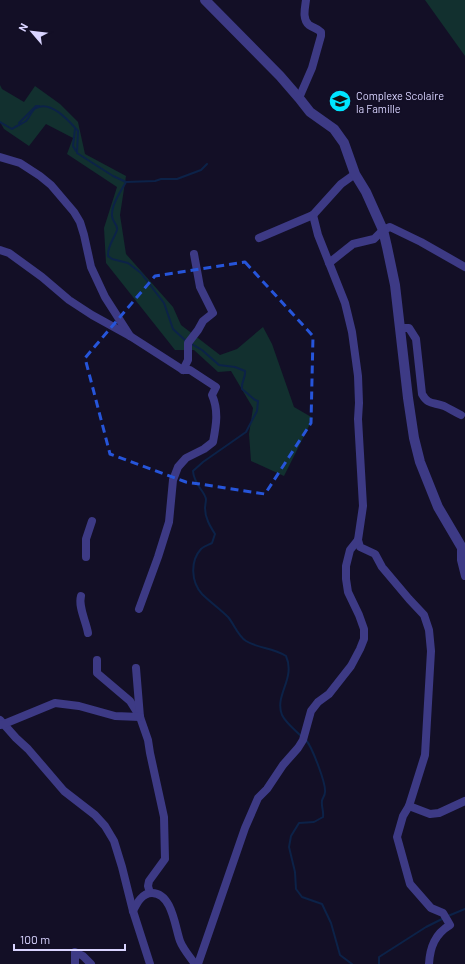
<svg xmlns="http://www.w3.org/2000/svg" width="465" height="964" viewBox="0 0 465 964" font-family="Barlow,sans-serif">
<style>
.green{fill:#12302f}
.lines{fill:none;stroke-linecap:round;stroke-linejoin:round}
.stream{stroke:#0c2248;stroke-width:2}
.minor{stroke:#3d3a85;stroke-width:8}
.tertiary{stroke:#3d3a85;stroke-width:10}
.marked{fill:none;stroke:#2655da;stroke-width:3;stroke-dasharray:8 5;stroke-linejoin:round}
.labels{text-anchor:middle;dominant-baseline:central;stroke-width:3.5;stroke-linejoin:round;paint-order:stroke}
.poi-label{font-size:11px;fill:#d9d4ff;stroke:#130f26;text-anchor:start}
</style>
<rect width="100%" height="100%" fill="#130f26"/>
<g class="green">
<path d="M 425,0 L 465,0 L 465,56 Z"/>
<path d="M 0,85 L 2,89 L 24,102 L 35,86 L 60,104 L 78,122 L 85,154 L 126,176 L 120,215 L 126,254 L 173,307 L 181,325 L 220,355 L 237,349 L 263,327 L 272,344 L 294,407 L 313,418 L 284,476 L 251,461 L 249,434 L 253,408 L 231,371 L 218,372 L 194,350 L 175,350 L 106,263 L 104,228 L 117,187 L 67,154 L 73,138 L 46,124 L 29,146 L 4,129 L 0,122 Z"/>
</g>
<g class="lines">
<g class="stream">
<path d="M 0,122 L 12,129 C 16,126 22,124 26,121 C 30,117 31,111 36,108 C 51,100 69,121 78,131 L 77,153 L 113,176 L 126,182 L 155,181 L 161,179 L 177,179 L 201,170 L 207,164"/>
<path d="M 19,123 L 36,106 L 39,106"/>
<path d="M 75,129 L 73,146 L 76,151"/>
<path d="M 126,182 C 121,191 111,205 112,216 C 112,222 118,224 117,230 C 114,239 107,247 108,256 L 112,259 L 128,263 L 141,273 L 164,303 L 173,329 L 186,341"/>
<path d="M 190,343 L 202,350 L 219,365 L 235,367 L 245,371 C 246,377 241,382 242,389 L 255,400 L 258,401 L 257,411 L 246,432 L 203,462 L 193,471 C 194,485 204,490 206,499 C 206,502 205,506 205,508 C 205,518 210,526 215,534 L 212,543 C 208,545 204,546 201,549 C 190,561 191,582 202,594 C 210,602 220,609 228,617 C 234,624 238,636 246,641 C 259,649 272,647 286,656 C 296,679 274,695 282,715 C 286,723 295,730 301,736"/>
<path d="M 306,740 C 312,747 326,783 325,792 C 325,796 322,798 322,801 C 321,806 324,811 323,817 L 314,822 L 299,823 L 291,836 L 289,847 L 295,872 L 296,889 L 302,897 L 322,904 L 331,923 L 340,955 L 352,964"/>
<path d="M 448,916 L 465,909"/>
<path d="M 379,964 L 379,957 L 426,927 L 444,918"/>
</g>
<g class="minor">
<path d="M 299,98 L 312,68 L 321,36 L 321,32 C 317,28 313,28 309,25 C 302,19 305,8 306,0"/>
<path d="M 0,157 L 20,163 L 40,176 L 51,185 L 74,212 L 80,222 L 84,235 L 91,267 L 105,297 L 130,336"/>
<path d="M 259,238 L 313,215 L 341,184 L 355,174"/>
<path d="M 0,250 L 9,253 L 42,277 L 69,300 L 92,315 L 130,336 L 183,370"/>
<path d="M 329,263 L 353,244 L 374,239 L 383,230 L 390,227 L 421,242 L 465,267"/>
<path d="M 401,328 L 409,328 L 416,339 L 422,394 C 428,405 433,402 444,406 C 450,409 455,412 461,415"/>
<path d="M 358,540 L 360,547 L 375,554 L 382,567 L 409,599 L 424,615 L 429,630 L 431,651 L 425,755 L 409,806 L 403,816 L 397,837 L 410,884 L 431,908 L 443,913 L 450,925 C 435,934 430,947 429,964"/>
<path d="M 461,546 L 461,560 L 465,576"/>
<path d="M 86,557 L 86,539 L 92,521"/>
<path d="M 81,596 C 78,607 86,621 88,633"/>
<path d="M 139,609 L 158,557 L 169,522 L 173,480 L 178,467 L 186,458 L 204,449 L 213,442 C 216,426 219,411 212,395 L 216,387 L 190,370 L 183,370 L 188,360 L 188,343 L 198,330 L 203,321 L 213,313 L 200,287 L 194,254"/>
<path d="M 97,660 L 97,673 L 130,701 L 140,717"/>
<path d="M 136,668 L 140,717 L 148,740 L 150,753 L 164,817 L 165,859 L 149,881 L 148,886 L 150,893"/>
<path d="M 0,720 L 16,738 L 28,749 L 64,791 L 95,815 L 105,826 L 114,841 L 122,867 L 133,911 L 150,964"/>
<path d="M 0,725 L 4,724 L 55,703 L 79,706 L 115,716 L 140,717"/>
<path d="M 409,806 L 430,814 L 439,813 L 465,801"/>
<path d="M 133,911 C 137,903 142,893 152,893 C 172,893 175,927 180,941 C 183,949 190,957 195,964"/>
<path d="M 75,964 L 75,952 L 83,956 L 91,964"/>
<path d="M 198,964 L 245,828 L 258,798 L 267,789 L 283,765 L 298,748 L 303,740 L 311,711 L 318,702 L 329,694 L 351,666 L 360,649 L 364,639 L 364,629 L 359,615 L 348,592 L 346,579 L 346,566 L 350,550 L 358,540 L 363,506 L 358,419 L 359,403 L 358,376 L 352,332 L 345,303 L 318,235 L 313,215"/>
</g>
<path class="tertiary" d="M 205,0 L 280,76 L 299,98 L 310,112 L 334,129 L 344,143 L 355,174 L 366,192 L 383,230 L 387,247 L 395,285 L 408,398 L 414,438 L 420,462 L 438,507 L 465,553"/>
</g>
<path class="marked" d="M 245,262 L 313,336 L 311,423 L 265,494 L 186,482 L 110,454 L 85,358 L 155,276 Z"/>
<defs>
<g id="school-disc" transform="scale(1.15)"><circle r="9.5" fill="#00e5ff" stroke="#130f26"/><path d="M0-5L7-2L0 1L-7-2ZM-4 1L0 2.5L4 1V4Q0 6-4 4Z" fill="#111"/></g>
</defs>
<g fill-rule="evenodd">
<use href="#school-disc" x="340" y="101"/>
</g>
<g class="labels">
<g class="poi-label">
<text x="356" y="95">Complexe Scolaire<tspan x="356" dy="13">la Famille</tspan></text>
</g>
</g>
<g transform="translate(32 32) rotate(298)" stroke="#130f26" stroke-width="3" paint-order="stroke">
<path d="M0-3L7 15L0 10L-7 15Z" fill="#d9d4ff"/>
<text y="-6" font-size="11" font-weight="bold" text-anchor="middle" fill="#d9d4ff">N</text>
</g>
<path d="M14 944v6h111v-6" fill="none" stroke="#d9d4ff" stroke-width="2"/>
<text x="20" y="944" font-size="12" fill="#d9d4ff" stroke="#130f26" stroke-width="3" paint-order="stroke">100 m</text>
</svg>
